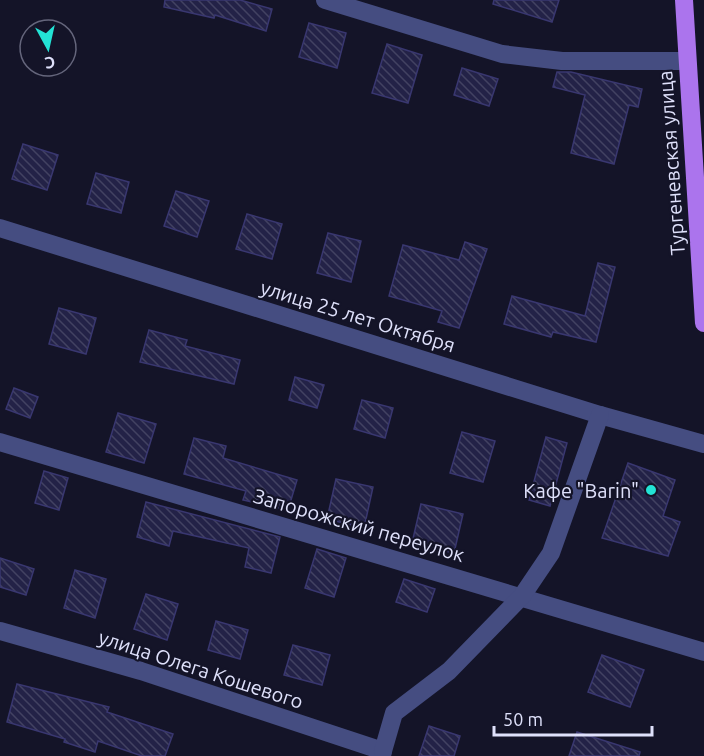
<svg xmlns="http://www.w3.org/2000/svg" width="704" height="756" viewBox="0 0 704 756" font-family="Ubuntu,sans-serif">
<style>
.building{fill:url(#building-back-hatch);stroke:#393770;stroke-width:1.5}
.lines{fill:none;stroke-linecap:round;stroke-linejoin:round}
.minor{stroke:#454d81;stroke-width:18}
.major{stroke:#ab74ed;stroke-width:18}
.poi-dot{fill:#23e3d5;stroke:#141428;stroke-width:2}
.labels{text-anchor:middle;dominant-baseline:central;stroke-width:4.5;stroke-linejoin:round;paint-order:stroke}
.street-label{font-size:20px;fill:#dfe1fb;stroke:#141428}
.poi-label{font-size:20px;fill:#dfe1fb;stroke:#141428;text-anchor:end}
</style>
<defs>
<pattern id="building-back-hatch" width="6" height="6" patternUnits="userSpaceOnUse" patternTransform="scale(1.5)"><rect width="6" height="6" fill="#232247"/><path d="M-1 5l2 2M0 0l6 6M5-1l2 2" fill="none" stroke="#424262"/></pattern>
</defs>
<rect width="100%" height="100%" fill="#141428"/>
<g class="building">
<path d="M 165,0 L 240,0 L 272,9 L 266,31 L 215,15 L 214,18 L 164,7 Z"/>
<path d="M 494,0 L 559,0 L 552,22 L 493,4 Z"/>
<path d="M 309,23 L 346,33 L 337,68 L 299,57 Z"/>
<path d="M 387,44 L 422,55 L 408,103 L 372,93 Z"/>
<path d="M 462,68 L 498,79 L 489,106 L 454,95 Z"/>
<path d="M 557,72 L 571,72 L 642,89 L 638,107 L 629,105 L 614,164 L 571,153 L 585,95 L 553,87 Z"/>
<path d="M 23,144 L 58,155 L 47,190 L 12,179 Z"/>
<path d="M 96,173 L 129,182 L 121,213 L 87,204 Z"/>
<path d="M 176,191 L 209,201 L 197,237 L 164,226 Z"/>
<path d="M 247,214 L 282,224 L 272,259 L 236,249 Z"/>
<path d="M 328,233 L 361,241 L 351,282 L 317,273 Z"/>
<path d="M 465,242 L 487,249 L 459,328 L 438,322 L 442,311 L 389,296 L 403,245 L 459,260 Z"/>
<path d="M 598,263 L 615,267 L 596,342 L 553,332 L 551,337 L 504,324 L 512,296 L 585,316 Z"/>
<path d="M 59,308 L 96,318 L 86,354 L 49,344 Z"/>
<path d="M 149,330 L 187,340 L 185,346 L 240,360 L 234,384 L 140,362 Z"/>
<path d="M 295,377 L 324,385 L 317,408 L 289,400 Z"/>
<path d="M 14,388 L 38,397 L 30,418 L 6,409 Z"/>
<path d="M 362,400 L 393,408 L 385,438 L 354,429 Z"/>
<path d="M 118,413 L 156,424 L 144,463 L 106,452 Z"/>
<path d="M 462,432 L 495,441 L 483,482 L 450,473 Z"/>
<path d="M 546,437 L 567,443 L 550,506 L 529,500 Z"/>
<path d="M 194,438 L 226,446 L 223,458 L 297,480 L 288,510 L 243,500 L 246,491 L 184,474 Z"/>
<path d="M 628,463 L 675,480 L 663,516 L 680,522 L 668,556 L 602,538 Z"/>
<path d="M 44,471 L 68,478 L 59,510 L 35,503 Z"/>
<path d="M 336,479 L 373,487 L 364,528 L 327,519 Z"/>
<path d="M 146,502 L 280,537 L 271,573 L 245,567 L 249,548 L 173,531 L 169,546 L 137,537 Z"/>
<path d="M 421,504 L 463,514 L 454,553 L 412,543 Z"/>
<path d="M 317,549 L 346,558 L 334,597 L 305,588 Z"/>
<path d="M 0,558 L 34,569 L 26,595 L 0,587 Z"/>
<path d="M 75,570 L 106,579 L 95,618 L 64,608 Z"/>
<path d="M 404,579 L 435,589 L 427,612 L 396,602 Z"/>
<path d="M 146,594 L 178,604 L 167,640 L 134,629 Z"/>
<path d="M 216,621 L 248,630 L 240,659 L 208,650 Z"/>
<path d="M 293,645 L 330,655 L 322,685 L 284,675 Z"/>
<path d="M 602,655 L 644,670 L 630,707 L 588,692 Z"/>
<path d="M 17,684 L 109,707 L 107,712 L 173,734 L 165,756 L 142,756 L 98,741 L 95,752 L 64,742 L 65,739 L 7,722 Z"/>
<path d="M 429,726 L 460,736 L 454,756 L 419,756 Z"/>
<path d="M 577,732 L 640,752 L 639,756 L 569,756 Z"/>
</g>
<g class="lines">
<g class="minor">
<path d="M 325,0 L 502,54 L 562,61 L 686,61"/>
<path d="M 0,228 L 600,415 L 704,444"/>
<path d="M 0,442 L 704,652"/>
<path d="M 0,631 L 141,671 L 383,751 L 382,756"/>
<path d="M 383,751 L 394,713 L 449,671 L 522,596 L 551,553 L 600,415"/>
</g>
<path class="major" d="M 684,0 L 704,323"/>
</g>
<circle class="poi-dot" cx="651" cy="490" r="6"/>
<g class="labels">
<g class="street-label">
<text transform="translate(671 163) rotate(-94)">Тургеневская улица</text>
<text transform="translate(358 316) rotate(17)">улица 25 лет Октября</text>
<text transform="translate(359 525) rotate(16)">Запорожский переулок</text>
<text transform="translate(201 669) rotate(18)">улица Олега Кошевого</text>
</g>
<g class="poi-label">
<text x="639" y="490">Кафе "Barin"</text>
</g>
</g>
<g transform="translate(48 48) rotate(172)"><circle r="28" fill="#141428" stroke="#65667c" stroke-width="1.5"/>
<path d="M0-4.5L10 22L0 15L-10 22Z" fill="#23e3d5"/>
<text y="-9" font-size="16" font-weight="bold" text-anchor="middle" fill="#dfe1fb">С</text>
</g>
<path d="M494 726v9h158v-9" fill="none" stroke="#dfe1fb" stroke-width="3"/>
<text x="503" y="726" font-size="18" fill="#dfe1fb" stroke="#141428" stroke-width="4.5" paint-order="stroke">50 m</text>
</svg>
